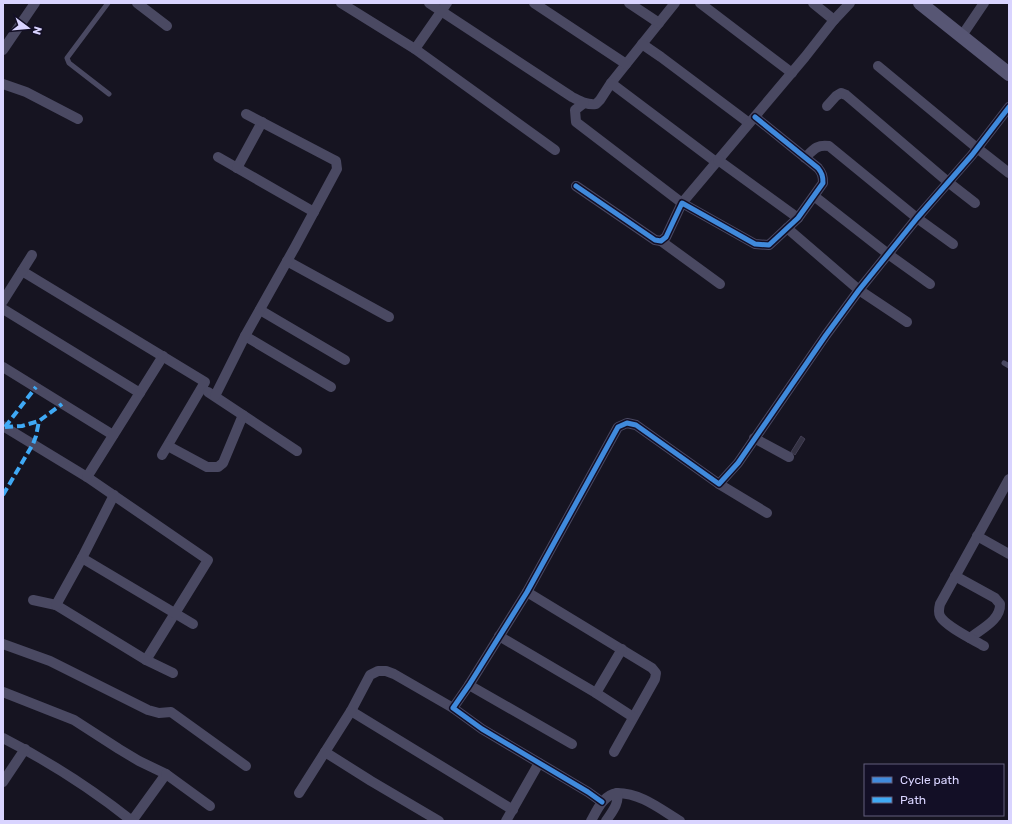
<svg xmlns="http://www.w3.org/2000/svg" width="1012" height="824" viewBox="0 0 1012 824" font-family="Rubik,sans-serif">
<style>
.building{fill:#343243;stroke:#433f54}
.lines{fill:none;stroke-linecap:round;stroke-linejoin:round}
.lane{stroke:#4a4962;stroke-width:5}
.street{stroke:#4a4962;stroke-width:10}
.secondary{stroke:#575674;stroke-width:14}
.quiet{stroke:#3fa9f5;stroke-width:4;stroke-dasharray:8 4;stroke-linecap:butt}
.cycleway-casing{stroke:#130f26;stroke-width:8}
.cycleway{stroke:#408adc;stroke-width:5}
</style>
<rect width="100%" height="100%" fill="#161421"/>
<path class="building" d="M 801,436 L 805,439 L 795,455 L 791,452 Z"/>
<g class="lines">
<g class="lane">
<path d="M 108,3 L 67,58 L 69,63 L 109,94"/>
<path d="M 1004,363 L 1009,366"/>
</g>
<g class="street">
<path d="M 137,3 L 167,26"/>
<path d="M 341,3 L 415,49 L 555,150"/>
<path d="M 429,3 L 572,97 C 580,101 586,105 596,104 L 600,100 L 611,83 L 675,3"/>
<path d="M 534,3 L 626,64"/>
<path d="M 629,3 L 659,23"/>
<path d="M 700,3 L 792,73"/>
<path d="M 813,3 L 834,20"/>
<path d="M 961,37 L 984,3"/>
<path d="M 642,44 L 661,57 L 749,123"/>
<path d="M 415,49 L 447,3"/>
<path d="M 3,50 L 35,3"/>
<path d="M 878,66 L 977,148 L 1009,173"/>
<path d="M 611,83 L 716,162"/>
<path d="M 3,84 L 26,92 L 78,119"/>
<path d="M 584,103 L 575,110 L 576,122 L 682,203 L 805,57 L 834,20 L 850,3"/>
<path d="M 827,106 L 836,96 L 841,93 L 846,95 L 948,182 L 975,203"/>
<path d="M 218,157 L 314,212"/>
<path d="M 805,158 C 813,150 817,144 829,146 L 917,218 L 953,244"/>
<path d="M 718,160 L 798,218"/>
<path d="M 237,168 L 262,122"/>
<path d="M 576,186 L 655,240 L 661,241 L 666,237 L 682,203 L 755,244 L 769,245 L 798,218 L 823,183 C 823,176 822,173 818,168 L 755,117"/>
<path d="M 814,196 L 888,254 L 930,284"/>
<path d="M 787,228 L 859,290 L 907,322"/>
<path d="M 661,241 L 720,284"/>
<path d="M 287,261 L 389,317"/>
<path d="M 22,271 L 205,382 L 162,455"/>
<path d="M 3,301 L 32,255"/>
<path d="M 3,309 L 140,393"/>
<path d="M 260,310 L 345,360"/>
<path d="M 245,336 L 331,387"/>
<path d="M 3,367 L 113,435"/>
<path d="M 208,392 L 297,451"/>
<path d="M 215,396 L 245,336 L 295,247 L 337,169 L 336,161 L 332,159 L 246,114"/>
<path d="M 3,426 L 87,477 L 208,560 L 146,660"/>
<path d="M 754,438 L 789,457"/>
<path d="M 168,446 L 207,467 L 218,467 L 223,463 L 243,415"/>
<path d="M 87,477 L 163,356"/>
<path d="M 719,484 L 767,513"/>
<path d="M 977,536 L 1009,554"/>
<path d="M 82,558 L 193,624"/>
<path d="M 955,576 L 995,598 L 1000,604 C 1001,620 981,629 970,638"/>
<path d="M 527,592 L 652,668 L 656,673 L 655,679 L 614,752"/>
<path d="M 33,600 L 56,605 L 146,660 L 173,673"/>
<path d="M 56,605 L 82,558 L 114,495"/>
<path d="M 499,636 L 596,693 L 633,717"/>
<path d="M 3,644 L 50,661 L 148,710 L 159,713 L 171,712 L 246,766"/>
<path d="M 984,646 C 974,640 945,626 940,616 C 938,612 939,608 940,604 L 1009,479"/>
<path d="M 469,685 L 572,744"/>
<path d="M 3,692 L 74,720 L 119,749 L 139,761 L 166,774 L 132,821"/>
<path d="M 596,693 L 622,649"/>
<path d="M 351,711 L 513,810"/>
<path d="M 3,738 C 48,761 92,789 132,821"/>
<path d="M 325,752 L 371,781 L 439,821"/>
<path d="M 166,774 L 210,806"/>
<path d="M 3,782 L 25,749"/>
<path d="M 299,793 L 351,711 L 370,675 L 378,671 L 386,671 L 394,674 L 453,708"/>
<path d="M 617,793 C 641,793 660,809 680,821"/>
<path d="M 602,802 L 588,792 L 482,729 L 453,708 L 469,685 L 527,592 L 618,427 L 627,423 L 636,425 L 719,484 L 738,463 L 826,335 L 859,290 L 917,218 L 972,155 L 1009,107"/>
<path d="M 506,821 L 539,763"/>
<path d="M 591,821 C 597,810 603,795 617,793 C 620,803 611,813 606,821"/>
</g>
<path class="secondary" d="M 920,3 L 1009,74"/>
<g class="quiet">
<path d="M 5,427 L 22,426 L 39,421 L 62,404"/>
<path d="M 5,427 L 36,387"/>
<path d="M 3,495 L 33,444 L 36,436 L 39,421"/>
</g>
<g class="cycleway-casing">
<g id="cycleway">
<path d="M 576,186 L 655,240 L 661,241 L 666,237 L 682,203 L 755,244 L 769,245 L 798,218 L 823,183 C 823,176 822,173 818,168 L 755,117"/>
<path d="M 602,802 L 588,792 L 482,729 L 453,708 L 469,685 L 527,592 L 618,427 L 627,423 L 636,425 L 719,484 L 738,463 L 826,335 L 859,290 L 917,218 L 972,155 L 1009,107"/>
</g>
</g>
<use href="#cycleway" class="cycleway"/>
</g>
<rect width="1012" height="824" fill="none" stroke="#d9d4ff" stroke-width="8"/>
<rect x="864" y="764" width="140" height="52" fill="#130f26" stroke="#625e7d"/>
<rect x="872" y="777" width="20" height="6" fill="#408adc" stroke="#625e7d"/>
<text x="900" y="784" font-size="12" fill="#d9d4ff">Cycle path</text>
<rect x="872" y="797" width="20" height="6" fill="#3fa9f5" stroke="#625e7d"/>
<text x="900" y="804" font-size="12" fill="#d9d4ff">Path</text>
<g transform="translate(28 28) rotate(106)" stroke="#130f26" stroke-width="3" paint-order="stroke">
<path d="M0-3L7 15L0 10L-7 15Z" fill="#d9d4ff"/>
<text y="-6" font-size="11" font-weight="bold" text-anchor="middle" fill="#d9d4ff">N</text>
</g>
</svg>
